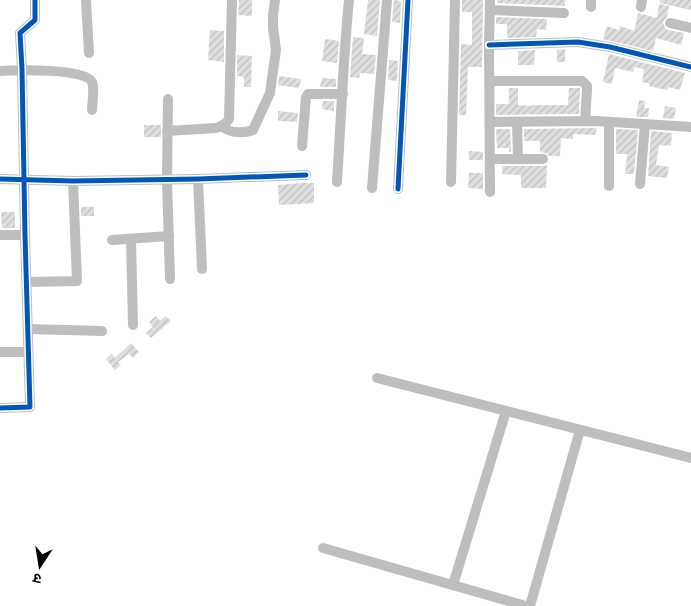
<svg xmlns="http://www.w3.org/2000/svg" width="691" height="606" viewBox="0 0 691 606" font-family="Cabin,'Noto Sans Devanagari',sans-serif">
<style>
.building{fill:url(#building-hatch)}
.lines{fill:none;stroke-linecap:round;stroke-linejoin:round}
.minor{stroke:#bebebe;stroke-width:10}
.cycleway-casing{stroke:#fff;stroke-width:8}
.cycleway{stroke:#0057b8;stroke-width:5}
</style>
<defs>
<pattern id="building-hatch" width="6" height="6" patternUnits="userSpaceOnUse" patternTransform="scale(1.25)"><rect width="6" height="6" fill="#dfdfdf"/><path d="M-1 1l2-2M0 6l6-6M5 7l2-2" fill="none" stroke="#bebebe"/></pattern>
</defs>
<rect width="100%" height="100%" fill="#fff"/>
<g class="building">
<path d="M 239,0 L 252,0 L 252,16 L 238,15 Z"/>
<path d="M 368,0 L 380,0 L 377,36 L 364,34 Z"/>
<path d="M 394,0 L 401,1 L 400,23 L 392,22 Z"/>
<path d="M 462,0 L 483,0 L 482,67 L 468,67 L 466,115 L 459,115 L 461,44 L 472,45 L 472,12 L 462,12 Z"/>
<path d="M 497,0 L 565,0 L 565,6 L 497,3 Z"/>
<path d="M 660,0 L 691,0 L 691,10 L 660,3 Z"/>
<path d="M 659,4 L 669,6 L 667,17 L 663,22 L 665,28 L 668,30 L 684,33 L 681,45 L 656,38 L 653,51 L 603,39 L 607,26 L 619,30 L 620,26 L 634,31 L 638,13 L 657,18 Z"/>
<path d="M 496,17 L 547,19 L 546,30 L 537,29 L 536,37 L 507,38 L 507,24 L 496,24 Z"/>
<path d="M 210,30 L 224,31 L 224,62 L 208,60 Z"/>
<path d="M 353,37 L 364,38 L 362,54 L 376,55 L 374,74 L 360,73 L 359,78 L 350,77 Z"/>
<path d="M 325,39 L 339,41 L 337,63 L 322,61 Z"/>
<path d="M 565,49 L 565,62 L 557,62 L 557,50 Z"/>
<path d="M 535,50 L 534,65 L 518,65 L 518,51 Z"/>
<path d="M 609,54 L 685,73 L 680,90 L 668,87 L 667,90 L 649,86 L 650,84 L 642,82 L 644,69 L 634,67 L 633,72 L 615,68 L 612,84 L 603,82 Z"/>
<path d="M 237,55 L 252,56 L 251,87 L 244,87 L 244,77 L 237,76 Z"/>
<path d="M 389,60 L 398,61 L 397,81 L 388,80 Z"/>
<path d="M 279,76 L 301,79 L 299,88 L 278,85 Z"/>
<path d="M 322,78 L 336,79 L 336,87 L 320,87 Z"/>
<path d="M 509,88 L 518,88 L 518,105 L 532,106 L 532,105 L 568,105 L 569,88 L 580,88 L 579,114 L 496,115 L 496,104 L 509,104 Z"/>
<path d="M 639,100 L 645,101 L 644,108 L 649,108 L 648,117 L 636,117 Z"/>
<path d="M 323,101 L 334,101 L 334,111 L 322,109 Z"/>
<path d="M 665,106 L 676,108 L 674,119 L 663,118 Z"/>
<path d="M 278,111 L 298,113 L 297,122 L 278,121 Z"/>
<rect x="144" y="125" width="17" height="12"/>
<path d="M 597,128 L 595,135 L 574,134 L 573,139 L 561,138 L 560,156 L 549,156 L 546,153 L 540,152 L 540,141 L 524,141 L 524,129 Z"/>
<path d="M 496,129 L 510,129 L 511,152 L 509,152 L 509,148 L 497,148 Z"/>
<path d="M 616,129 L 638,130 L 634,174 L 625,174 L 627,154 L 616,154 Z"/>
<path d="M 651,131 L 672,133 L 671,146 L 659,145 L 656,165 L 669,167 L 667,178 L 648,176 Z"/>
<path d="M 469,151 L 483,152 L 483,160 L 469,160 Z"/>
<path d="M 547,165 L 546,188 L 521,188 L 521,175 L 502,174 L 502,166 L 543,166 Z"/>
<path d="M 469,173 L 483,173 L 483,189 L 468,188 Z"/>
<path d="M 302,183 L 314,183 L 314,203 L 279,205 L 278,185 Z"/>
<rect x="81" y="207" width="13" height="9"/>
<path d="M 1,212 L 15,212 L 15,228 L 2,228 Z"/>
<path d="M 156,316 L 160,321 L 166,316 L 171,321 L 151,338 L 146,333 L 153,327 L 149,322 Z"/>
<path d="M 131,343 L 139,352 L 133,358 L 129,354 L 118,362 L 121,365 L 115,370 L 106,359 L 112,354 L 115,358 Z"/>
</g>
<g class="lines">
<g class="minor">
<path d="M 86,0 L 89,53"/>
<path d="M 490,0 L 489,45 L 490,192"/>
<path d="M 591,7 L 591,0"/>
<path d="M 641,7 L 642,0"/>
<path d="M 490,10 L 564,13"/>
<path d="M 670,23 L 691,28"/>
<path d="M 489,45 L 578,42 L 610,47 L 691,67"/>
<path d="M 0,71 C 15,70 86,68 92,82 C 95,90 92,102 92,110"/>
<path d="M 490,81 L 582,81 L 587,86 L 587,90 L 585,121"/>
<path d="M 168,99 L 167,180 L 170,279"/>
<path d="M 490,122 L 597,121 L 691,127"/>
<path d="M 517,122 L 518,159"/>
<path d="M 222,126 C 229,133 241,133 250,131 L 253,130 L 270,93 L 276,50 L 273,27 L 273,16 L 275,0"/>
<path d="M 167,131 L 216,128 C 222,126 226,124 229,119 L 232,0"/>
<path d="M 302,146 L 306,97 L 308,94 L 343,94"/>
<path d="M 490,159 L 543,159"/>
<path d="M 0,179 L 73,181 L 198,179 L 306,175"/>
<path d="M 198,179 L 202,269"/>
<path d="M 337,182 C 341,121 343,60 349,0"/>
<path d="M 451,182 L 455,0"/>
<path d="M 640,184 L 645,124"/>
<path d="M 609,186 L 609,122"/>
<path d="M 372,188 L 387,0"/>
<path d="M 398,189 L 408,0"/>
<path d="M 0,235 L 25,235"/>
<path d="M 131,239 L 133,325"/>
<path d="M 112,240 L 169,236"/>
<path d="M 27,282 L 77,281 L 73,181"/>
<path d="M 28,329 L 102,331"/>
<path d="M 0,352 L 28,352"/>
<path d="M 377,378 L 691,458"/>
<path d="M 0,408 L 30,407 L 25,235 L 22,69 L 20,33 L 35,20 L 35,0"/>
<path d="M 323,548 L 526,606"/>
<path d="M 453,585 L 506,411"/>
<path d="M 530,606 L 580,430"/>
</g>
<g class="cycleway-casing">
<g id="cycleway">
<path d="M 489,45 L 578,42 L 610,47 L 691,67"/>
<path d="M 0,179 L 73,181 L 198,179 L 306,175"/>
<path d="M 398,189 L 408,0"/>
<path d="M 0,408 L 30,407 L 25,235 L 22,69 L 20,33 L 35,20 L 35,0"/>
</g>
</g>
<use href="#cycleway" class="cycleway"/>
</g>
<g transform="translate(40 566) rotate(192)" stroke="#ffffff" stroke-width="4" paint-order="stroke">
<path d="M0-4L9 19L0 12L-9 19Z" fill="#000000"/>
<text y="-8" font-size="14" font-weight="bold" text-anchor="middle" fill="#000000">उ</text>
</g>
</svg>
